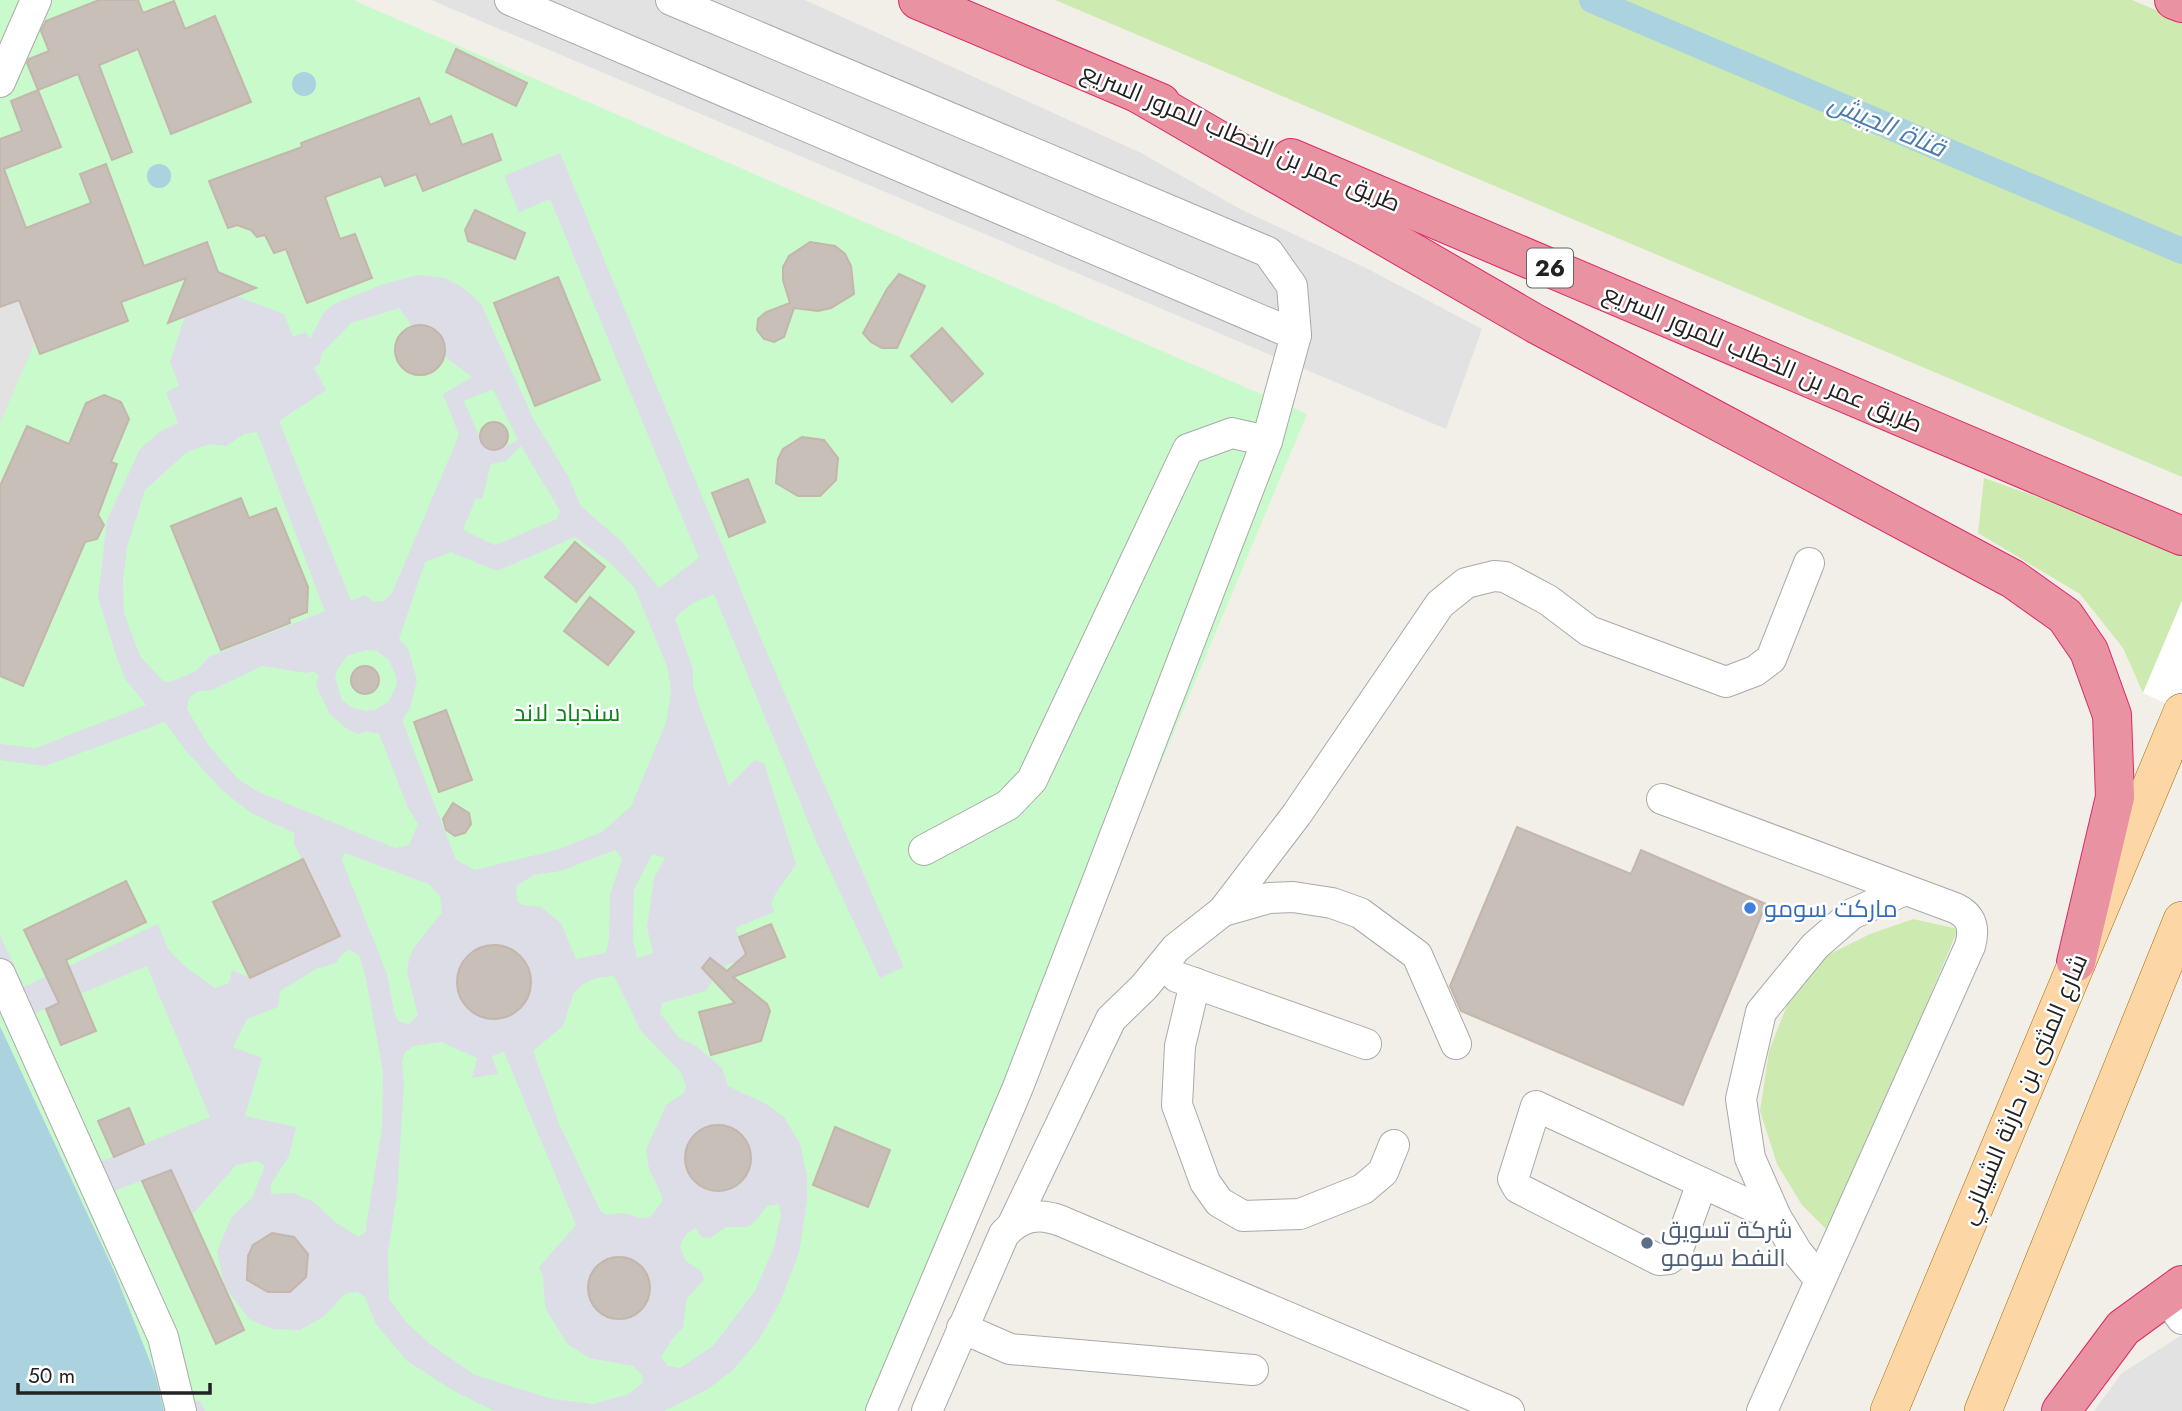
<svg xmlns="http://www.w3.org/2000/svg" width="2182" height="1411" viewBox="0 0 2182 1411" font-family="Jost,Cairo,sans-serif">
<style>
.grass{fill:#cdebb0}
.park{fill:#c8facc}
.parking{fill:#e2e2e2}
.plaza{fill:#dddde8;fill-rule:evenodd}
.water{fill:#aad3df}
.pier{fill:#fff}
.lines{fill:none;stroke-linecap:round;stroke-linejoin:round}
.canal{stroke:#aad3df;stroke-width:26}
.building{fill:#c7bfb8;stroke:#c4b6ab;stroke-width:2}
.minor-casing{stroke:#a9a9a9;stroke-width:32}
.major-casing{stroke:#a06b00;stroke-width:38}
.highway-casing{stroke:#dc2a67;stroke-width:40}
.minor{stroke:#fff;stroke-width:30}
.major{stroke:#fcd6a4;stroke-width:37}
.highway{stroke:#e892a2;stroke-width:38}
.shop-dot{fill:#3f7fe0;stroke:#fff;stroke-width:2.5}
.service-dot{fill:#5c6f8a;stroke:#fff;stroke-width:2.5}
.labels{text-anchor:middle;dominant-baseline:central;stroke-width:5;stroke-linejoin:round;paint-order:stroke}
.shield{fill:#fff;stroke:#646464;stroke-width:2}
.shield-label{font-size:23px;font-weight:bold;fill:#222}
.street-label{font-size:24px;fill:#222;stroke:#fff}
.park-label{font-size:24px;fill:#0c8416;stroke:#fff}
.shop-label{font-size:24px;fill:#366cbe;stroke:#fff;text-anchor:start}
.service-label{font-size:24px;fill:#4e5e75;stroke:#fff;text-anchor:start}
.water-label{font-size:26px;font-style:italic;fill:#4a7aab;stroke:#fff}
</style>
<rect width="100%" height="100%" fill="#f2efe9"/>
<g class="grass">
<path d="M 1055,0 L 2132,0 L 2182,21 L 2182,477 Z"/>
<path d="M 1984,478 L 2182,548 L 2182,601 L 2143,693 L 2123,648 L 2080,594 L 1978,533 Z"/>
<path d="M 1913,919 L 1958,929 L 1831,1234 L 1802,1205 L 1777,1164 L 1760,1111 L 1769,1051 L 1789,1000 L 1826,956 L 1870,934 Z"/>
</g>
<path class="park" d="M 0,0 L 353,0 L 1307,414 L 890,1411 L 164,1411 L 155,1374 L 115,1273 L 0,1026 Z"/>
<g class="parking">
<path d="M 431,0 L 805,0 L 1141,153 L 1240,209 L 1366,268 L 1482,329 L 1446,429 Z"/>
<path d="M 19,300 L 35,342 L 0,423 L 0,307 Z"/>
<path d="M 2182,1335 L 2182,1411 L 2094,1411 L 2122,1373 Z"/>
</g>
<path class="plaza" d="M 560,153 L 767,653 L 904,967 L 880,978 L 817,843 L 714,594 L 691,604 L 675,618 L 693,669 L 693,685 L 699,705 L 729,786 L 754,760 L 764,763 L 796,864 L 776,893 L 771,903 L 774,912 L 735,928 L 748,960 L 729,964 L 717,973 L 706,991 L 662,1003 L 660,1013 L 679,1038 L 695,1045 L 722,1068 L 728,1086 L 766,1104 L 784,1117 L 800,1144 L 807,1176 L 807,1201 L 799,1253 L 780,1302 L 760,1338 L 734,1369 L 708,1389 L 664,1411 L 494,1411 L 454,1391 L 407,1361 L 376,1324 L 365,1297 L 357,1292 L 346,1293 L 323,1317 L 300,1330 L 272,1329 L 249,1319 L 225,1287 L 217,1252 L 231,1218 L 252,1198 L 265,1166 L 258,1161 L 236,1165 L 191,1216 L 170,1170 L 111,1192 L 191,1402 L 200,1401 L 205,1411 L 167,1411 L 149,1344 L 0,1004 L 0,935 L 24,987 L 158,924 L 168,949 L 183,965 L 215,988 L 229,983 L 232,970 L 250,978 L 340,935 L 294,844 L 294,833 L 251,813 L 223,791 L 186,751 L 165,722 L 45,766 L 0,760 L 0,744 L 36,748 L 146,705 L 126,680 L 117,659 L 98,597 L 107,520 L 140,449 L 161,431 L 178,423 L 166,392 L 179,386 L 170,362 L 185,316 L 236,296 L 284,314 L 293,337 L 306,332 L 310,339 L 324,312 L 334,304 L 384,284 L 418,275 L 444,278 L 461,286 L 481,304 L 534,420 L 568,476 L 581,506 L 622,542 L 659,588 L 699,558 L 550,199 L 519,212 L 504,176 ZM 399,308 L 412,326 L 421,325 L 435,330 L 444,342 L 444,356 L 472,377 L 443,394 L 459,435 L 392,593 L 384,601 L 374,602 L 365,595 L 351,601 L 279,421 L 326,390 L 314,368 L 320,363 L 322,353 L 351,323 ZM 493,389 L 518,440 L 498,450 L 488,449 L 481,440 L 464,401 ZM 257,432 L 325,611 L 209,657 L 196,671 L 171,682 L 163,681 L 140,656 L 124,613 L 123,581 L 127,547 L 145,490 L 187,452 L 210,444 L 226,446 L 244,434 ZM 521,446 L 560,511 L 557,519 L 495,545 L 463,530 L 476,498 L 482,499 L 491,464 L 506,461 ZM 575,537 L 609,562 L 634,587 L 667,666 L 671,692 L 666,723 L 631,806 L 602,832 L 556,850 L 475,870 L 456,860 L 402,720 L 410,708 L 417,680 L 408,649 L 399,639 L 425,562 L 451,552 L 497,571 ZM 366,650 L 377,651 L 389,660 L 397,679 L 396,687 L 388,702 L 375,710 L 365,711 L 353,708 L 342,700 L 335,678 L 337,670 L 347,656 ZM 262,666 L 307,673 L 313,671 L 319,676 L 316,685 L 329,713 L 347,729 L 358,734 L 365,731 L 379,734 L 408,808 L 418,824 L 409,845 L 395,848 L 259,792 L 238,779 L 209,746 L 187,709 L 189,698 L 198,691 L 212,690 ZM 615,850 L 622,859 L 610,894 L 609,939 L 606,953 L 576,959 L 561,923 L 541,907 L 522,905 L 517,900 L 516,886 L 534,875 L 561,871 ZM 344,853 L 429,884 L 440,896 L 442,912 L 413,949 L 409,960 L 407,972 L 418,1015 L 409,1024 L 398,1021 L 394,1012 L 387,974 L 342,860 ZM 652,854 L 665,858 L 654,878 L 647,927 L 653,953 L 637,958 L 633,939 L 634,890 ZM 492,945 L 504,946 L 525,961 L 531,986 L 519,1009 L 496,1019 L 483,1018 L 471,1012 L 457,991 L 460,965 L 479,948 ZM 349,950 L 359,955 L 366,979 L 383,1072 L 382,1127 L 365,1233 L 358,1237 L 335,1222 L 314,1202 L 293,1193 L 271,1194 L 271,1184 L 289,1156 L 296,1127 L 245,1116 L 262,1058 L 233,1047 L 247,1019 L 278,1007 L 280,991 L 316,969 L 336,963 L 341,955 ZM 147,966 L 210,1117 L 98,1163 L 35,1013 ZM 614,976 L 641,1031 L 680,1071 L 686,1086 L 684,1093 L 666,1105 L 646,1150 L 649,1169 L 662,1196 L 662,1202 L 650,1217 L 640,1218 L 623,1213 L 606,1215 L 600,1210 L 560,1126 L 533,1051 L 563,1026 L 574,992 L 582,985 L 596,978 ZM 441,1042 L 477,1058 L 472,1078 L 498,1074 L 492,1056 L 504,1052 L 576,1225 L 539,1267 L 543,1277 L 545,1307 L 567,1344 L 589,1358 L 633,1366 L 642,1375 L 643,1382 L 629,1394 L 593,1404 L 552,1399 L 475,1375 L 431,1345 L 406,1322 L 389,1299 L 388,1252 L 397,1194 L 404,1085 L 402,1061 L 405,1052 L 414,1046 ZM 709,1125 L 724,1125 L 738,1131 L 748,1142 L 752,1157 L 749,1171 L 740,1183 L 727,1190 L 712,1191 L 698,1185 L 688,1173 L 684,1159 L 687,1144 L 696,1132 ZM 779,1204 L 781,1215 L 774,1247 L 755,1291 L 713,1346 L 680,1368 L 668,1366 L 661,1357 L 672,1339 L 683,1327 L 687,1298 L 704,1280 L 702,1272 L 686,1261 L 680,1246 L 686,1234 L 696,1228 L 701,1237 L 710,1238 L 726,1227 L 747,1227 L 754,1223 L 767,1206 ZM 272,1233 L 294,1237 L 308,1254 L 306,1277 L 290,1292 L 268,1292 L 251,1278 L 248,1256 L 253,1245 ZM 613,1258 L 635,1261 L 648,1279 L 646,1301 L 630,1317 L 608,1317 L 591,1302 L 589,1280 L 594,1270 Z"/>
<g class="water">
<circle cx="304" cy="84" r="12"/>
<circle cx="159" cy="176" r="12"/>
<path d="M 0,1026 L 115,1273 L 155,1374 L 164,1411 L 0,1411 Z"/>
</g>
<path class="pier" d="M 2182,601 L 2182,711 L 2143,693 Z"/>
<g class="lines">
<path class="canal" d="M 1592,0 L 2182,251"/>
</g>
<g class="building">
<path d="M 99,0 L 138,0 L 143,13 L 174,1 L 185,29 L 215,16 L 251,102 L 171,134 L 138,49 L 99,65 L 132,152 L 112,160 L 78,74 L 38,90 L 27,63 L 29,59 L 49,51 L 41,31 L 46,21 Z"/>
<path d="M 456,49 L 527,83 L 516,106 L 446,72 Z"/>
<path d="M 38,90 L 61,147 L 4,169 L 26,228 L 91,203 L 80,174 L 106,164 L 144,266 L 207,242 L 218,272 L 256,288 L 168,323 L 186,278 L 121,302 L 128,321 L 40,354 L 19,300 L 0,307 L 0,139 L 22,131 L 11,101 Z"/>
<path d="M 419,98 L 430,125 L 451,116 L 462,145 L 492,134 L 501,160 L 423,191 L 416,174 L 385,186 L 381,176 L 325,197 L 340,239 L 355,234 L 372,278 L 307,303 L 286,249 L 274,253 L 265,235 L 257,237 L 251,230 L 237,225 L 228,228 L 209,181 L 302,147 L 301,143 Z"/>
<path d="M 475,210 L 525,233 L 515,259 L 468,241 L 465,230 Z"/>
<path d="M 810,242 L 835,246 L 845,254 L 851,266 L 854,294 L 831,308 L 818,311 L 794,308 L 784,337 L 774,342 L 764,339 L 757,330 L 758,319 L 766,312 L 790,303 L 783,280 L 783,267 L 789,256 Z"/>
<path d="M 899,274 L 925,286 L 897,348 L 882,348 L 871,342 L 863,333 L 887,289 Z"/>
<path d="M 558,277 L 600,380 L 535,406 L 494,303 Z"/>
<circle cx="420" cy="350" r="25"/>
<path d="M 942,328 L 983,374 L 952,402 L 911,356 Z"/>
<path d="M 104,395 L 121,402 L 129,419 L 111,462 L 117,464 L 98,515 L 104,525 L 97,539 L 85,542 L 23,686 L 0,676 L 0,486 L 27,426 L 69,444 L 86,403 Z"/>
<circle cx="494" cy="436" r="14"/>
<path d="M 802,437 L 824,440 L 838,458 L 836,480 L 820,496 L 798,496 L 776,483 L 778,459 L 783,449 Z"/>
<path d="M 748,479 L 765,522 L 729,537 L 712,493 Z"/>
<path d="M 241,498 L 249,518 L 276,508 L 308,587 L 307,612 L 289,619 L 290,623 L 221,650 L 171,526 Z"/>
<path d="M 575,542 L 605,567 L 576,602 L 545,577 Z"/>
<path d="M 590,597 L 634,632 L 608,665 L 564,631 Z"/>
<circle cx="365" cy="680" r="14"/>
<path d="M 446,710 L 472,780 L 439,792 L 414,722 Z"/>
<path d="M 453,803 L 469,813 L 471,824 L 465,833 L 455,836 L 446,830 L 443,819 Z"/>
<path d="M 1517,827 L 1631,874 L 1641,850 L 1766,904 L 1683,1105 L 1461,1011 L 1450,986 Z"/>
<path d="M 303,859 L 340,936 L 250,978 L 213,902 Z"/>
<path d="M 126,881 L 146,922 L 66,960 L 96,1031 L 61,1045 L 46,1009 L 59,1003 L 24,930 Z"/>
<path d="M 771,924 L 785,957 L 733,977 L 767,1004 L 770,1011 L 761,1041 L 711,1055 L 699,1012 L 735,1003 L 702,968 L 710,958 L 727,971 L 746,954 L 739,937 Z"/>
<circle cx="494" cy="982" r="37"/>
<path d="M 129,1108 L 144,1144 L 114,1157 L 98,1121 Z"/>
<circle cx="718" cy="1158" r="33"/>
<path d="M 835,1127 L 890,1150 L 868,1207 L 813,1185 Z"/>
<path d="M 171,1170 L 244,1330 L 216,1344 L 142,1181 Z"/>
<path d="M 272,1233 L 294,1237 L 308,1254 L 306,1277 L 290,1292 L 268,1292 L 247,1280 L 248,1256 L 253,1245 Z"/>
<circle cx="619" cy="1288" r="31"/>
</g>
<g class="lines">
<g class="minor-casing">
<g id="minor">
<path d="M 510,0 L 1296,335"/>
<path d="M 671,0 L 1268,252 L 1292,286 L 1296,335 L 1267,441 L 1018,1087 L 881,1411"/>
<path d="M 0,82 L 36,0"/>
<path d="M 1662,799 L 1955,908 C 1972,916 1975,928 1970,946 L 1762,1411"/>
<path d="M 924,850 L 1008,805 L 1032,780 L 1188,449 L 1232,433 L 1267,441"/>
<path d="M 1223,911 L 1297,814 L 1440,604 L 1466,583 L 1494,576 L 1505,577 L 1548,600 L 1589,631 L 1726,682 L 1755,671 L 1771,659 L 1809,563"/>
<path d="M 0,974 L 163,1337 L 181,1411"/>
<path d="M 1177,977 L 1366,1044"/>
<path d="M 1195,983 L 1180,1046 L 1177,1105 L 1205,1182 L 1219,1202 L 1243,1216 L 1300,1214 L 1363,1189 L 1383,1172 L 1394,1145"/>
<path d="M 1702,1183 L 1677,1252 L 1669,1259 L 1659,1260 L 1518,1188 L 1513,1179 L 1536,1106 L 1776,1217"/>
<path d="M 1013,1224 L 1111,1019 L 1144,987 L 1176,948 L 1223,911 L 1269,898 L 1293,897 L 1332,903 L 1360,913 L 1417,955 L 1456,1044"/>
<path d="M 1820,1280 L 1797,1252 L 1776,1217 L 1750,1158 L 1741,1099 L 1761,1012 L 1815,946 L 1852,914 L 1905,890"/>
<path d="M 2166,1297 L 2182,1319"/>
<path d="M 962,1328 L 1010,1349 L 1253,1370"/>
<path d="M 927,1411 L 1004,1234 C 1021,1216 1038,1212 1061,1221 L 1509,1411"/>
</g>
</g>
<g class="major-casing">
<g id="major">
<path d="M 1889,1411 L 2182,712"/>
<path d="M 1983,1411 L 2182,920"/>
</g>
</g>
<g class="highway-casing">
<g id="highway">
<path d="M 918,0 L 1161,103"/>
<path d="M 2174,0 L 2182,3"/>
<path d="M 1139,94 L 1536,324 L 2013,579 L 2065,616 L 2089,651 L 2112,715 L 2115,797 L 2076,962"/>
<path d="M 1291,158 L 2182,536"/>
<path d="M 2061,1411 L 2123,1328 L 2182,1285"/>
</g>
</g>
<use href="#minor" class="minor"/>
<use href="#major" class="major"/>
<use href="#highway" class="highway"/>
</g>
<circle class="shop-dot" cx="1750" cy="908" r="7"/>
<circle class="service-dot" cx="1647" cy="1243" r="7"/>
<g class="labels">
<rect class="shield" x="1527" y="248.5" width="46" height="39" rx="5"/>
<g class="shield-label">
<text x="1550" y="268">26</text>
</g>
<g class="street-label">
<text transform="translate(1241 137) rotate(23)">طريق عمر بن الخطاب للمرور السريع</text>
<text transform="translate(1763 358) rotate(23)">طريق عمر بن الخطاب للمرور السريع</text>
<text transform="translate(2023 1089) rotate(-67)">شارع المثنى بن حارثة الشيباني</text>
</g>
<g class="park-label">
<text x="567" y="712">سندباد لاند</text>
</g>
<g class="shop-label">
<text x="1764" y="908">ماركت سومو</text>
</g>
<g class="service-label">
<text x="1661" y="1229">شركة تسويق<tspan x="1661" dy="28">النفط سومو</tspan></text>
</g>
<g class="water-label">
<text transform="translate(1887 125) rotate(23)">قناة الجيش</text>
</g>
</g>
<path d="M18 1383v10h192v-10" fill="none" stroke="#222222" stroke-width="3.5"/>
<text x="28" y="1383" font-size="21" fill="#222222" stroke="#ffffff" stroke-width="5" paint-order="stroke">50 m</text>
</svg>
